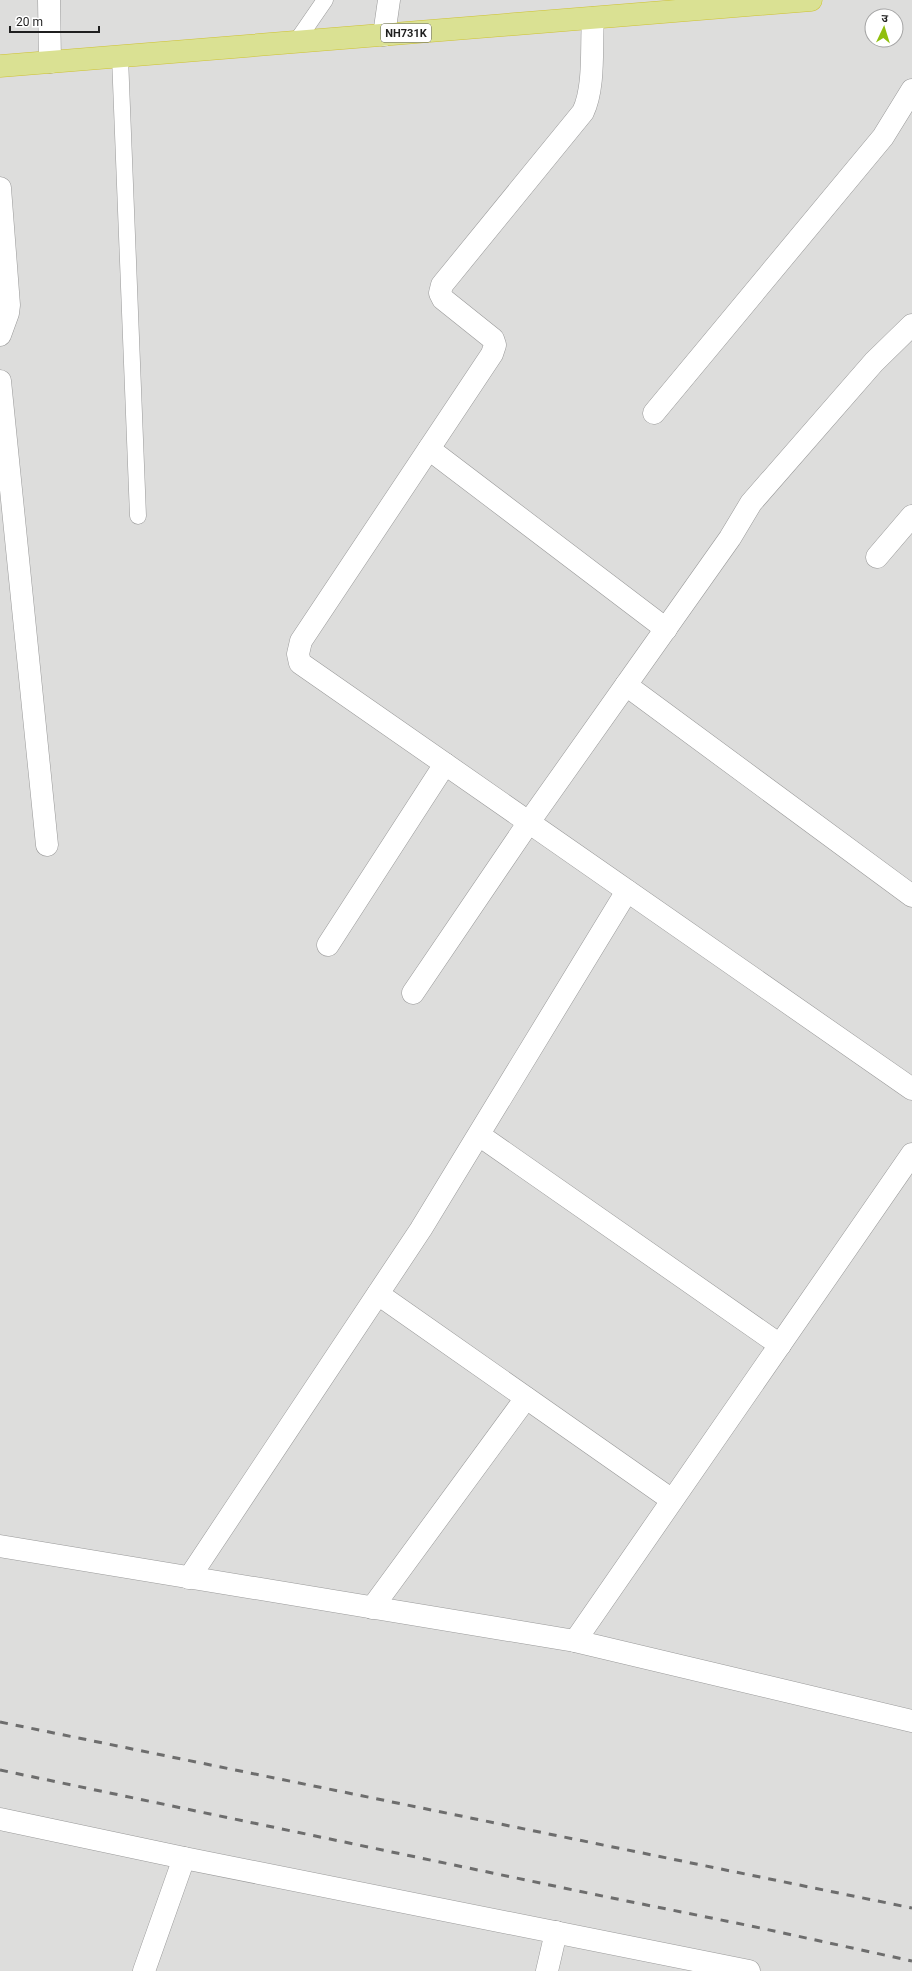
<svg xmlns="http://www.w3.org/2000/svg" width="912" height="1971" viewBox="0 0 912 1971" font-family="Roboto,'Noto Sans Devanagari',sans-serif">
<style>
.residential{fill:#dddddc;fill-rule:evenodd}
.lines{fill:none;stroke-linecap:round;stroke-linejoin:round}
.lane-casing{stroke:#999;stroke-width:17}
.street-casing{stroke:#999;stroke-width:23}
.highway-casing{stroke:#cec231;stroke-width:23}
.lane{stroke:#fff;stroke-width:16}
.street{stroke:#fff;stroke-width:22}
.highway{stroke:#dae193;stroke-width:22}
.rail{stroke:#6d6d6d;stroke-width:3;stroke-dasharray:8 8;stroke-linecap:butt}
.labels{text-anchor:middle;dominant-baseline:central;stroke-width:3;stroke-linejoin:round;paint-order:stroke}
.shield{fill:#fff;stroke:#626262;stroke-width:1}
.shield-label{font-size:11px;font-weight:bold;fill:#1f1f1f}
</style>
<rect width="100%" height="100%" fill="#e6efe6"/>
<path class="residential" d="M 0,0 L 912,0 L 912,1971 L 0,1971 ZM 872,16 L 896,16 L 896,40 L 872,40 Z"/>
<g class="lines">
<g class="lane-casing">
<g id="lane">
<path d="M 296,42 L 325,0"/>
<path d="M 120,57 L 138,516"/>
</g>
</g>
<g class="street-casing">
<g id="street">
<path d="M 49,0 L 50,62"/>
<path d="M 593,18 C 591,47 595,87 583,112 L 442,285 L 440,293 L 443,299 L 493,339 L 495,345 L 492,354 L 301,641 L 298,654 L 300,663 L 912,1089"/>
<path d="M 384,35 L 389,0"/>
<path d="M 0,188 L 9,305 L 8,313 L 0,335"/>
<path d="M 0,381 L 47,845"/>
<path d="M 654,413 L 883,137 L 912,90"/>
<path d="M 429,449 L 666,629"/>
<path d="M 877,557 L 912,516"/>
<path d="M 626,685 L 912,896"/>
<path d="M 328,945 L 445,764"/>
<path d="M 413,993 L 529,822 L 730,538 L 751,503 L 874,362 L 912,325"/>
<path d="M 479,1135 L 780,1345"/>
<path d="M 378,1294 L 672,1500"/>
<path d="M 0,1546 L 575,1641 L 912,1721"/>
<path d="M 189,1578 L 421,1229 L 627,891"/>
<path d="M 372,1608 L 526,1398"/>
<path d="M 575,1641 L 912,1154"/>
<path d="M 0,1819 L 184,1858 L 749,1971"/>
<path d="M 144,1971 L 184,1858"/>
<path d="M 547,1971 L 556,1932"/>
</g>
</g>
<g class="highway-casing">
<path id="highway" d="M 0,66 L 811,0"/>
</g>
<use href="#lane" class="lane"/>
<use href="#street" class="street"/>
<use href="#highway" class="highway"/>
<g class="rail">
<path d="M 0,1722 L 912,1908"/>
<path d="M 0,1770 L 607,1897 L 751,1926 L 912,1961"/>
</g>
</g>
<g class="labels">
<rect class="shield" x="381" y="24" width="50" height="18" rx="3"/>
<g class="shield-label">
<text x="406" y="33">NH731K</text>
</g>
</g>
<g transform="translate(884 28) rotate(4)"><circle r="19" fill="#ffffff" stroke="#a5a5a5"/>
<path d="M0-3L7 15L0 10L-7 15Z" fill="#90bf0e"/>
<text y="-6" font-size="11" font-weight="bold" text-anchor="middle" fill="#1f1f1f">उ</text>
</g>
<path d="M10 26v6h89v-6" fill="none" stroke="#1f1f1f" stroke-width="2"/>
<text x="16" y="26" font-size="12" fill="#1f1f1f" stroke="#ffffff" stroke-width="3" paint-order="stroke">20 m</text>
</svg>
